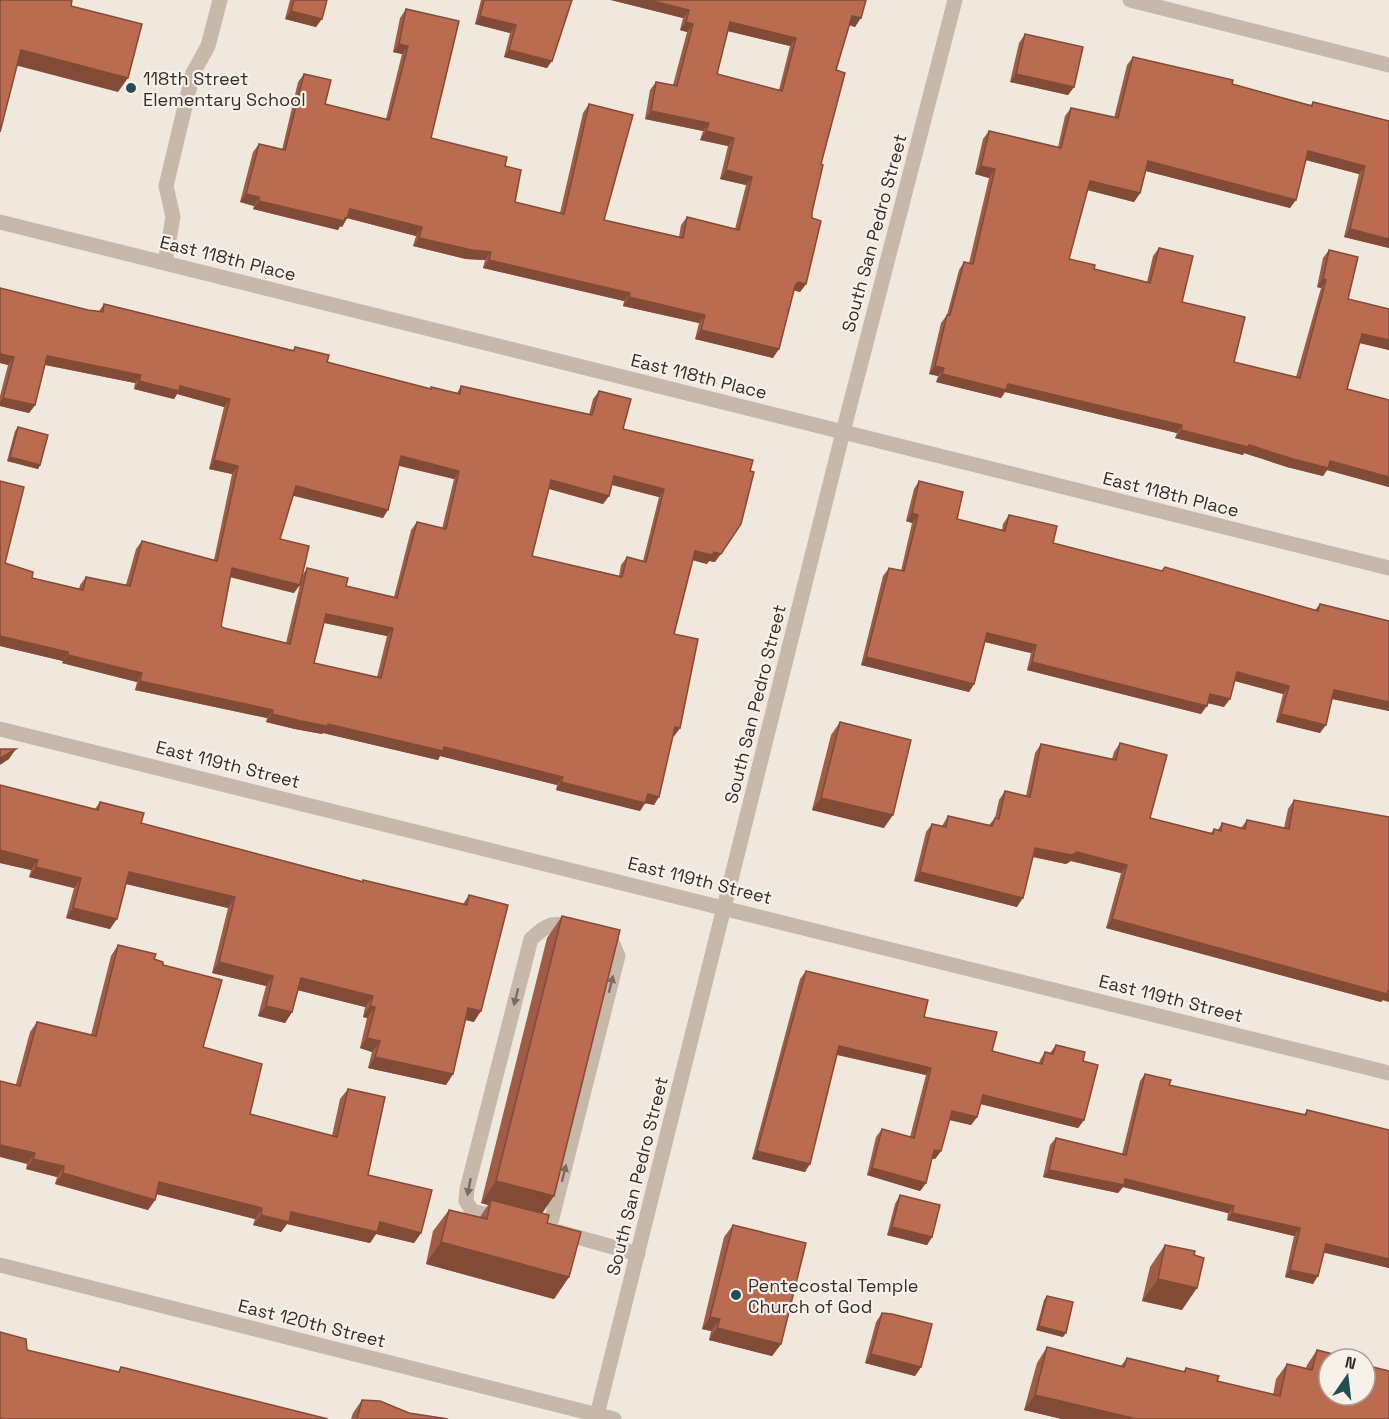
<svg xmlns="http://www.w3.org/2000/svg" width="1389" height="1419" viewBox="0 0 1389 1419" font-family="'Space Grotesk',sans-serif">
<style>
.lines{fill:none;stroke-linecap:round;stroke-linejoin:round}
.service{stroke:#c7b8aa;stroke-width:15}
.minor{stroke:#c7b8aa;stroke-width:15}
.tertiary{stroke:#c7b8aa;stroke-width:15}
.wall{fill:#a05c45;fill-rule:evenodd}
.shaded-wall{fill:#824b38}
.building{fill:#ba6b50;stroke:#824b38;stroke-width:1.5;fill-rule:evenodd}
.oneway{fill:#776c63}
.poi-dot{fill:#224f53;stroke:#f8f1e9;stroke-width:2}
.labels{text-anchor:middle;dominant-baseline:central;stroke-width:4.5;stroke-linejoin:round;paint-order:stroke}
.poi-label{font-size:18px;fill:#352d29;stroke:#f8f1e9;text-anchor:start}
.street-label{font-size:18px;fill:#352d29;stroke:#f8f1e9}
</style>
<rect width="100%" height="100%" fill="#f0e7dd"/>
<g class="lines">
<g class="service">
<path d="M 165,263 L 173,217 L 166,186 L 193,73 L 208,46 L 220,0"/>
<path d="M 501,1218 L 472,1211 L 466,1201 L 467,1189 L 531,939 C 548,923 553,922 576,927"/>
<path d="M 549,1230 L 618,956 L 612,942 L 602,935"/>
<path d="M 559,1232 L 638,1254"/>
</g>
<g class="minor">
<path d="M 1130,0 L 1389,65"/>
<path d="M 0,222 L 1389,568"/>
<path d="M 0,729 L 1389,1073"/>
</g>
<g class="tertiary">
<path d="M 0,1265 L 614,1419"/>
<path d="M 596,1419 L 843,432 L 955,0"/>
</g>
</g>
<g class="wall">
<path d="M 290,0 L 327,0 L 316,27 L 285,19 Z"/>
<path d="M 481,0 L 572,0 L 547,68 L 504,57 L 510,33 L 475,24 Z"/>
<path d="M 611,0 L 866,0 L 855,27 L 849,25 L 836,70 L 812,212 L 806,284 L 800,292 L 793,290 L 773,358 L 695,339 L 699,323 L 623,306 L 624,301 L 483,268 L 485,260 L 466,259 L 413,246 L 416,236 L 347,218 L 342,227 L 340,226 L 338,230 L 253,209 L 254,206 L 240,202 L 253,152 L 259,144 L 282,150 L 298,82 L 304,74 L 325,104 L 386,119 L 402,54 L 393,52 L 400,18 L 406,9 L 431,138 L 505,166 L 515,202 L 560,213 L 583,113 L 589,104 L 604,220 L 679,237 L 681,225 L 687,217 L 735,229 L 746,185 L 720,179 L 728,146 L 700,140 L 703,131 L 645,119 L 650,90 L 656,82 L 673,85 L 687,32 L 680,30 L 683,18 ZM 727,31 L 790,46 L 779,90 L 717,74 Z"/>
<path d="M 1025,34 L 1074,87 L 1068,95 L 1010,82 L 1019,43 Z"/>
<path d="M 1133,57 L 1311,105 L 1313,102 L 1389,121 L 1389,248 L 1344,237 L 1359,174 L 1306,160 L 1290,208 L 1146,171 L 1140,193 L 1134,202 L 1087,190 L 1069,259 L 1094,269 L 1147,282 L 1153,256 L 1159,248 L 1182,302 L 1234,362 L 1296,377 L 1321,288 L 1317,287 L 1323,258 L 1329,250 L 1348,299 L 1389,309 L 1389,350 L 1359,343 L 1347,389 L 1389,400 L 1389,487 L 1327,470 L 1323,476 L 1287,467 L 1244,453 L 1243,455 L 1175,438 L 1177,433 L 1005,392 L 1001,398 L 936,382 L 938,376 L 929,374 L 941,323 L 947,315 L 959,270 L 964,262 L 969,263 L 989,178 L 975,174 L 983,139 L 989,131 L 1058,147 L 1065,116 L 1071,108 L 1114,118 L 1127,65 Z"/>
<path d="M 104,304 L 293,350 L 295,347 L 327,362 L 430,389 L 431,387 L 457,393 L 461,386 L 589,415 L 593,399 L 599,391 L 623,429 L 715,562 L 709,561 L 707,564 L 692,560 L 674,634 L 680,728 L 674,736 L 673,736 L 654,805 L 645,803 L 640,811 L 556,790 L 557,785 L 440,756 L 438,760 L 323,733 L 322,734 L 295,729 L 266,722 L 267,718 L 135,690 L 137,682 L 62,663 L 63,661 L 0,646 L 0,481 L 5,563 L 32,578 L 79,589 L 80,585 L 86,577 L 126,585 L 136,549 L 142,541 L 214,560 L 232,474 L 209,469 L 224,407 L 177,394 L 174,399 L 134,389 L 135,383 L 45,365 L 35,405 L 29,413 L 0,406 L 0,396 L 8,365 L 0,363 L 88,310 L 99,311 ZM 399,465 L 454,479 L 442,529 L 417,522 L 411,530 L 394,597 L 346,586 L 307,568 L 302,576 L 286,643 L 224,628 L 221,626 L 230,577 L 294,593 L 280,539 L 293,495 L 383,518 ZM 612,485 L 659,497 L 643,561 L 627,557 L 621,565 L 619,576 L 532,556 L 549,489 L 603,504 L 609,496 ZM 324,623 L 387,636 L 377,677 L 314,663 Z"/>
<path d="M 18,427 L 40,465 L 38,469 L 7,461 L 15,431 Z"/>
<path d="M 919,481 L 957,519 L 1002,530 L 1003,524 L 1009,515 L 1053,543 L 1315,610 L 1320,604 L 1389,621 L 1389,711 L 1332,699 L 1320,733 L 1276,722 L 1283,694 L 1235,681 L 1224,707 L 1207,703 L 1201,714 L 1027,670 L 1031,653 L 985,642 L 974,684 L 969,692 L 861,665 L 883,576 L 889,568 L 901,571 L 912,523 L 906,521 L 914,489 Z"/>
<path d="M 840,722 L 884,828 L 812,810 L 831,735 Z"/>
<path d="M 1120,743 L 1150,818 L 1211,833 L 1214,829 L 1218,830 L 1222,823 L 1241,828 L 1247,820 L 1284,828 L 1288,809 L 1294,800 L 1389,817 L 1389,1002 L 1383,1000 L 1381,1002 L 1106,928 L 1121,873 L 1071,861 L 1066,864 L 1033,857 L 1017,907 L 914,881 L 926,832 L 932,824 L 942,826 L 948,816 L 989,825 L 995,818 L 999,800 L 1005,791 L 1026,796 L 1035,753 L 1041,744 L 1112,759 L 1114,752 Z"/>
<path d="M 0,785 L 95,809 L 100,802 L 141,823 L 362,881 L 363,880 L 463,904 L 469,895 L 474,1022 L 466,1020 L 453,1074 L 446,1085 L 368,1068 L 372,1052 L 360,1048 L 367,1018 L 363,1017 L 365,1007 L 298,990 L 292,1012 L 285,1023 L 258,1016 L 266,986 L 212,973 L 228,908 L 126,884 L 110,929 L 66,918 L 74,888 L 29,877 L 31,870 L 0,863 Z"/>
<path d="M 562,916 L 542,1213 L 547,1223 L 569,1277 L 554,1299 L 426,1264 L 433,1231 L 449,1210 L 480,1217 L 488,1205 L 481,1203 L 547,938 Z"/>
<path d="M 118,945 L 154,959 L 163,965 L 203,1047 L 250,1114 L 332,1136 L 340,1099 L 348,1089 L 368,1175 L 421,1233 L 414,1243 L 376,1234 L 370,1243 L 287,1224 L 281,1232 L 253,1225 L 255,1219 L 157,1194 L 155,1200 L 148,1210 L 55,1184 L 57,1177 L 26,1169 L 27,1164 L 16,1084 L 30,1032 L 37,1022 L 91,1035 L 111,956 Z"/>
<path d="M 806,971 L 924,1017 L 992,1051 L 1039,1063 L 1040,1060 L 1045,1052 L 1050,1053 L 1056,1045 L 1083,1061 L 1084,1120 L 1078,1128 L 980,1104 L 977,1117 L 971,1125 L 949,1120 L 941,1151 L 935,1159 L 932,1158 L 926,1183 L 920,1191 L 867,1175 L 876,1137 L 882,1129 L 910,1137 L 926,1075 L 837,1055 L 805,1172 L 752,1159 L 800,979 Z"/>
<path d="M 1145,1074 L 1169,1085 L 1304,1115 L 1307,1110 L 1389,1130 L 1389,1268 L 1324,1252 L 1313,1284 L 1285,1277 L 1294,1236 L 1227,1220 L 1228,1213 L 1123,1187 L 1118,1193 L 1043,1177 L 1050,1145 L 1056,1138 L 1122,1154 L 1140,1081 Z"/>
<path d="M 900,1195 L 932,1237 L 927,1245 L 887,1235 L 895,1204 Z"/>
<path d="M 733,1225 L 781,1344 L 772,1356 L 709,1340 L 711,1331 L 702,1329 L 724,1237 Z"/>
<path d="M 1165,1245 L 1182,1310 L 1142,1301 L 1150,1267 Z"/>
<path d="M 1047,1296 L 1063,1337 L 1036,1330 L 1044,1300 Z"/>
<path d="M 882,1313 L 921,1367 L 915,1376 L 865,1363 L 876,1322 Z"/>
<path d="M 1047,1347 L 1121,1366 L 1127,1358 L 1183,1372 L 1186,1368 L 1217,1381 L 1273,1395 L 1276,1379 L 1287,1364 L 1306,1368 L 1307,1365 L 1317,1350 L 1329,1359 L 1389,1419 L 1062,1419 L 1024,1410 L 1037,1363 Z"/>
<path d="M 362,1400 L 409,1413 L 448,1419 L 351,1419 L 353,1413 Z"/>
</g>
<g class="shaded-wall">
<path d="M 611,0 L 649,0 L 689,10 L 683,18 Z"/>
<path d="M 291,11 L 322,19 L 316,27 L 285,19 Z"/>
<path d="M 480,16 L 516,25 L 510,33 L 475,24 Z"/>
<path d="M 852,16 L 861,18 L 855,27 L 846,24 Z"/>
<path d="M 686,22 L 693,24 L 687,32 L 680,30 Z"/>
<path d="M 730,22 L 796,38 L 790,46 L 724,30 Z"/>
<path d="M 399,44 L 408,46 L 402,54 L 393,52 Z"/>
<path d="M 21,50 L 128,78 L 118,92 L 11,64 Z"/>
<path d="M 509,50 L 552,61 L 547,68 L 504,57 Z"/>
<path d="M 1016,74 L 1074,87 L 1068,95 L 1010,82 Z"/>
<path d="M 651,111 L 709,123 L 703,131 L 645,119 Z"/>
<path d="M 706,131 L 734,138 L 728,146 L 700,140 Z"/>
<path d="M 1308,151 L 1365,166 L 1359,174 L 1302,159 Z"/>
<path d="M 1148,161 L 1296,200 L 1290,208 L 1142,170 Z"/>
<path d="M 981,166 L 995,169 L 989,178 L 975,174 Z"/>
<path d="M 726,170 L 752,177 L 746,185 L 720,179 Z"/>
<path d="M 1090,181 L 1140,193 L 1134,202 L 1084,189 Z"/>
<path d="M 246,194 L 259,197 L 254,206 L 240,202 Z"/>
<path d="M 259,201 L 350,209 L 422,227 L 416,236 L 347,218 L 342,227 L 340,226 L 338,230 L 253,209 Z"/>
<path d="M 1350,229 L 1389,239 L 1389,248 L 1344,237 Z"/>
<path d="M 419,238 L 491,252 L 485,260 L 466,259 L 413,246 Z"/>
<path d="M 489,260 L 630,293 L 624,301 L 483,268 Z"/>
<path d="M 1323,279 L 1326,280 L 1321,288 L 1317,287 Z"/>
<path d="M 798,282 L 806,284 L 800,292 L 792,290 Z"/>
<path d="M 629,297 L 705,315 L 699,323 L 623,306 Z"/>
<path d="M 701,330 L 779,349 L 773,358 L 695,339 Z"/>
<path d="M 1362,334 L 1389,340 L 1389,350 L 1356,342 Z"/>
<path d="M 0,354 L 14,357 L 8,365 L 0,363 Z"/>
<path d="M 47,356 L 141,375 L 135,383 L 41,364 Z"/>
<path d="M 935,366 L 944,368 L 938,376 L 929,374 Z"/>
<path d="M 942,374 L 1008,384 L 1182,425 L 1177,433 L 1005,392 L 1001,398 L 936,382 Z"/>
<path d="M 139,381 L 180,386 L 230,399 L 224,407 L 177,394 L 174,399 L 134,389 Z"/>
<path d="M 3,398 L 35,405 L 29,413 L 0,406 L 0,402 Z"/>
<path d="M 1181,430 L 1330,461 L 1389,477 L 1389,487 L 1327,470 L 1323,476 L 1287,467 L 1244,453 L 1243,455 L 1175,438 Z"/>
<path d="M 401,456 L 459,471 L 454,479 L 395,465 Z"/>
<path d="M 10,457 L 40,465 L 38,469 L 7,461 Z"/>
<path d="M 214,460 L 238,466 L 232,474 L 209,469 Z"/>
<path d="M 614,476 L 664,489 L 659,497 L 609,484 Z"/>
<path d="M 551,480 L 609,496 L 603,504 L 546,488 Z"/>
<path d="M 296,486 L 388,510 L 383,518 L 290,495 Z"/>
<path d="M 912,513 L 918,515 L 912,523 L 906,521 Z"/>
<path d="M 695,551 L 714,552 L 721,554 L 715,562 L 709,561 L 707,564 L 689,559 Z"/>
<path d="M 232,568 L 300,585 L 294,593 L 226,576 Z"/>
<path d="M 326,614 L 393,628 L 387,636 L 320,622 Z"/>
<path d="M 987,633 L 1036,645 L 1031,653 L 981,641 Z"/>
<path d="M 0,636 L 68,652 L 63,661 L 0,646 Z"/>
<path d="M 68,655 L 142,673 L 137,682 L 62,663 Z"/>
<path d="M 866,657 L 974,684 L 969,692 L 861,665 Z"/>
<path d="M 1032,662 L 1207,706 L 1201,714 L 1027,670 Z"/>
<path d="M 1237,672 L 1289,686 L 1283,694 L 1231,680 Z"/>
<path d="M 140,681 L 273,710 L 267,718 L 135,690 Z"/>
<path d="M 1334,690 L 1389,702 L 1389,711 L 1328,698 Z"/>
<path d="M 1210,694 L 1230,699 L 1224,707 L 1204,702 Z"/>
<path d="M 272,714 L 444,747 L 563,777 L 557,785 L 440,756 L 438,760 L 323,733 L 322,734 L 295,729 L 266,722 Z"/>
<path d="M 1281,714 L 1326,725 L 1320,733 L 1276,722 Z"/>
<path d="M 675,727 L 680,728 L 674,736 L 669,736 Z"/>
<path d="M 16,749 L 9,759 L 0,765 L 0,758 Z"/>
<path d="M 561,782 L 648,794 L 659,797 L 654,805 L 645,803 L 640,811 L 556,790 Z"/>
<path d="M 821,798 L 893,815 L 884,828 L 812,810 Z"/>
<path d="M 1035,848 L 1077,852 L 1127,865 L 1121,873 L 1071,861 L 1066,864 L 1029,856 Z"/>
<path d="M 0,850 L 38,860 L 31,870 L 0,863 Z"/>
<path d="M 36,867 L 81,878 L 74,888 L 29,877 Z"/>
<path d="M 129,872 L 235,897 L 228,908 L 122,883 Z"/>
<path d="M 920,872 L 1023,898 L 1017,907 L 914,881 Z"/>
<path d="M 73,908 L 117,919 L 110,929 L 66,918 Z"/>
<path d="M 1112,919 L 1389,992 L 1389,1002 L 1383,1000 L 1381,1002 L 1106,928 Z"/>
<path d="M 219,962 L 273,976 L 266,986 L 212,973 Z"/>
<path d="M 301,978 L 373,996 L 365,1007 L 293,989 Z"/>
<path d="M 266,1006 L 292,1012 L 285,1023 L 258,1016 Z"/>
<path d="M 370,1006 L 375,1007 L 367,1018 L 363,1017 Z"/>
<path d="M 468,1008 L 481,1011 L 474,1022 L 461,1019 Z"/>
<path d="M 367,1038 L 380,1041 L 372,1052 L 360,1048 Z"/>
<path d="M 839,1046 L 931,1068 L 926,1075 L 834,1054 Z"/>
<path d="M 375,1057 L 453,1074 L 446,1085 L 368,1068 Z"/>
<path d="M 983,1095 L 1084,1120 L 1078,1128 L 977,1103 Z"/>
<path d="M 952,1111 L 977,1117 L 971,1125 L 946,1119 Z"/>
<path d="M 0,1145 L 35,1153 L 27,1164 L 0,1157 Z"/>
<path d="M 934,1150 L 941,1151 L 935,1159 L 928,1158 Z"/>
<path d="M 757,1151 L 810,1164 L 805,1172 L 752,1159 Z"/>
<path d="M 33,1159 L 64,1166 L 57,1177 L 26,1169 Z"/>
<path d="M 872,1168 L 926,1183 L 920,1191 L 867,1175 Z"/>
<path d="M 1049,1170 L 1125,1179 L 1234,1206 L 1228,1213 L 1123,1187 L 1118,1193 L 1043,1177 Z"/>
<path d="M 63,1173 L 155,1200 L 148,1210 L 55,1184 Z"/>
<path d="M 496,1181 L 554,1196 L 539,1218 L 491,1200 L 488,1205 L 481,1203 Z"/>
<path d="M 159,1182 L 262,1208 L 255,1219 L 152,1193 Z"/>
<path d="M 291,1212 L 380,1222 L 421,1233 L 414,1243 L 376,1234 L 370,1243 L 287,1224 L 281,1232 L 253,1225 L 261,1215 Z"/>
<path d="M 1232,1213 L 1300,1228 L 1294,1236 L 1227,1220 Z"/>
<path d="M 892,1227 L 932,1237 L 927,1245 L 887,1235 Z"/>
<path d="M 441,1242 L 569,1277 L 554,1299 L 426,1264 Z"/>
<path d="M 1326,1244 L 1389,1259 L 1389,1268 L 1321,1252 Z"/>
<path d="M 1290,1270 L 1318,1276 L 1313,1284 L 1285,1277 Z"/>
<path d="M 1158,1279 L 1197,1288 L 1182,1310 L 1142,1301 Z"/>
<path d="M 710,1317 L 720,1319 L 711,1331 L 702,1329 Z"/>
<path d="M 1039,1326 L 1066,1333 L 1063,1337 L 1036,1330 Z"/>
<path d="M 717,1328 L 781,1344 L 772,1356 L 709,1340 Z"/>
<path d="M 871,1354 L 921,1367 L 915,1376 L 865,1363 Z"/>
<path d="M 1035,1395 L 1133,1418 L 1132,1419 L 1062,1419 L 1024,1410 Z"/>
</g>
<g class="building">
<path d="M 0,0 L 72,0 L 71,6 L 142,24 L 128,78 L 21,50 L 0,132 Z"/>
<path d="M 294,0 L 327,0 L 322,19 L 291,11 Z"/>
<path d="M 484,0 L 572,0 L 552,61 L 509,50 L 516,25 L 480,16 Z"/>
<path d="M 649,0 L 866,0 L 861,18 L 852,16 L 836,70 L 845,73 L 821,164 L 823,165 L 812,212 L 812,218 L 821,221 L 806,284 L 798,282 L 795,286 L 779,349 L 701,330 L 705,315 L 629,297 L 630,293 L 489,260 L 491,252 L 472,250 L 419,238 L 422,227 L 350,209 L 347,218 L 345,218 L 344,221 L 259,201 L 259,197 L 246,194 L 259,144 L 285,150 L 304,74 L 331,80 L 325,104 L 389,120 L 408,46 L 399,44 L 406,9 L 459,21 L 431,138 L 507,157 L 505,166 L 521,170 L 515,202 L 564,214 L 589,104 L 633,115 L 604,220 L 683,238 L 687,217 L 739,230 L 752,177 L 726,170 L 734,138 L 706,131 L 709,123 L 651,111 L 656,82 L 677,86 L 693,24 L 686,22 L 689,10 ZM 730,22 L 796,38 L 782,91 L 717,74 Z"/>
<path d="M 1025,34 L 1083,47 L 1074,87 L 1016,74 Z"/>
<path d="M 1133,57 L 1233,80 L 1232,84 L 1312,106 L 1313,102 L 1389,121 L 1389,239 L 1350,229 L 1365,166 L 1308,151 L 1296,200 L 1148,161 L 1140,193 L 1090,181 L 1069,259 L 1095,265 L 1094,269 L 1150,283 L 1159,248 L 1193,256 L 1182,302 L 1245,317 L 1234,362 L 1300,378 L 1326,280 L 1323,279 L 1329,250 L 1358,257 L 1348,299 L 1389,309 L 1389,340 L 1362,334 L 1347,389 L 1389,400 L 1389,477 L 1330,461 L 1328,468 L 1293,459 L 1249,445 L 1248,447 L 1181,430 L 1182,425 L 1008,384 L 1006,390 L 942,374 L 944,368 L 935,366 L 947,315 L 950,315 L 964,262 L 973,264 L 995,169 L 981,166 L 989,131 L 1061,148 L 1071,108 L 1118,118 Z"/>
<path d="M 0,288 L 88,310 L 103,312 L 104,304 L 294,351 L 295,347 L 329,355 L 327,362 L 431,389 L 431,387 L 460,394 L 461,386 L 592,415 L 599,391 L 631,399 L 623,429 L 753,460 L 750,471 L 754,472 L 741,524 L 721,554 L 714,552 L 712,555 L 695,551 L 674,634 L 698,639 L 680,728 L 675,727 L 659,797 L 648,794 L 645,803 L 561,782 L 563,777 L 444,747 L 443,751 L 328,724 L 327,726 L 301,721 L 272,714 L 273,710 L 140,681 L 142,673 L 68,655 L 68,652 L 0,636 L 0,481 L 24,487 L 5,563 L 33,572 L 32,578 L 83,590 L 86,577 L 130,586 L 142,541 L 217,561 L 238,466 L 214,460 L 230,399 L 180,386 L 179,391 L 139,381 L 141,375 L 47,356 L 35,405 L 3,398 L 14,357 L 0,354 ZM 401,456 L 459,471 L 446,529 L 417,522 L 397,598 L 346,586 L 348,578 L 307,568 L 290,644 L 224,628 L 221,626 L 232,568 L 300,585 L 309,546 L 280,539 L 296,486 L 388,510 ZM 614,476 L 664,489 L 646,562 L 627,557 L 622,577 L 532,556 L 551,480 L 609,496 ZM 326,614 L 393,628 L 381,678 L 314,663 Z"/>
<path d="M 18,427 L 48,435 L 40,465 L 10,457 Z"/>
<path d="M 919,481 L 963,492 L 957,519 L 1005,531 L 1009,515 L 1057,526 L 1053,543 L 1162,571 L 1165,567 L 1318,611 L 1320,604 L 1389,621 L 1389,702 L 1334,690 L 1326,725 L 1281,714 L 1289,686 L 1237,672 L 1230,699 L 1210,694 L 1207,706 L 1032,662 L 1036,645 L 987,633 L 974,684 L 866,657 L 889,568 L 904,571 L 918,515 L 912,513 Z"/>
<path d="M 840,722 L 911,740 L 893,815 L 821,798 Z"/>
<path d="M 1120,743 L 1167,755 L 1150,818 L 1213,834 L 1214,829 L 1221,831 L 1222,823 L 1245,829 L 1247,820 L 1289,829 L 1294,800 L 1389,817 L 1389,992 L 1388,991 L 1387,994 L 1112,919 L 1127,865 L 1077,852 L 1072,855 L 1035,848 L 1023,898 L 920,872 L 932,824 L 946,827 L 948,816 L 992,826 L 995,818 L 999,819 L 1005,791 L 1030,797 L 1041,744 L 1116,760 Z"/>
<path d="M 0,749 L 16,749 L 0,758 Z"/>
<path d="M 0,785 L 98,810 L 100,802 L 144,813 L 141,823 L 363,882 L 363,880 L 467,905 L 469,895 L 508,905 L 481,1011 L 468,1008 L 453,1074 L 375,1057 L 380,1041 L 367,1038 L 375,1007 L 370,1006 L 373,996 L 301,978 L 292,1012 L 266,1006 L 273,976 L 219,962 L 235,897 L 129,872 L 117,919 L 73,908 L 81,878 L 36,867 L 38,860 L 0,850 Z"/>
<path d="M 562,916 L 620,930 L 554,1196 L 496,1181 Z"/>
<path d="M 118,945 L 156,954 L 154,959 L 163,962 L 163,965 L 222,980 L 203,1047 L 262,1064 L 250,1114 L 337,1137 L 348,1089 L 385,1097 L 368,1175 L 432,1190 L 421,1233 L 380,1222 L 377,1232 L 291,1212 L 289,1222 L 261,1215 L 262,1208 L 159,1182 L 155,1200 L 63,1173 L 64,1166 L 33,1159 L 35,1153 L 0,1145 L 0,1081 L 20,1086 L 37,1022 L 96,1036 Z"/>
<path d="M 806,971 L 928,1000 L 924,1017 L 997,1032 L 992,1051 L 1042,1064 L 1045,1052 L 1053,1054 L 1056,1045 L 1085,1052 L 1083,1061 L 1098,1065 L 1084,1120 L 983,1095 L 977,1117 L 952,1111 L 941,1151 L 934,1150 L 926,1183 L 872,1168 L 882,1129 L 914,1138 L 931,1068 L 839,1046 L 810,1164 L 757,1151 Z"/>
<path d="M 1145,1074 L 1171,1080 L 1169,1085 L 1306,1115 L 1307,1110 L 1389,1130 L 1389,1259 L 1326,1244 L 1318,1276 L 1290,1270 L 1300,1228 L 1232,1213 L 1234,1206 L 1125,1179 L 1124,1185 L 1049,1170 L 1056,1138 L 1126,1155 Z"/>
<path d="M 900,1195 L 940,1205 L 932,1237 L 892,1227 Z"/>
<path d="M 491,1200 L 549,1215 L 547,1223 L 581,1232 L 569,1277 L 441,1242 L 449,1210 L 487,1219 Z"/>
<path d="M 733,1225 L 806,1243 L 781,1344 L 717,1328 L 720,1319 L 710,1317 Z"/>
<path d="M 1165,1245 L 1195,1251 L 1194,1255 L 1204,1258 L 1197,1288 L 1158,1279 Z"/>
<path d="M 1047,1296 L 1073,1302 L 1066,1333 L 1039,1326 Z"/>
<path d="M 882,1313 L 892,1314 L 932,1324 L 921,1367 L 871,1354 Z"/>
<path d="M 0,1332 L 26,1339 L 27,1350 L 119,1372 L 121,1367 L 328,1419 L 0,1419 Z"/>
<path d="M 1047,1347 L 1124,1367 L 1127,1358 L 1185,1372 L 1186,1368 L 1219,1376 L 1217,1381 L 1280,1396 L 1287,1364 L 1312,1370 L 1317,1350 L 1345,1357 L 1345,1359 L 1329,1359 L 1329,1395 L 1365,1395 L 1365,1365 L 1389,1371 L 1389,1419 L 1133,1419 L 1133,1418 L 1035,1395 Z"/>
<path d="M 362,1400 L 380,1401 L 409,1413 L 448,1419 L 357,1419 Z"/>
</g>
<defs><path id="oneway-solid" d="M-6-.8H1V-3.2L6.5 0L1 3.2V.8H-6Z" transform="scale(1.5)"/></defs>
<g class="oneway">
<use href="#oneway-solid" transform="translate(611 984) rotate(-76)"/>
<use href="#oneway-solid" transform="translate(516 997) rotate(104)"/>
<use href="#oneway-solid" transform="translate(564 1173) rotate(-76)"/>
<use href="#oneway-solid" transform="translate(469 1187) rotate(101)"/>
</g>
<g class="poi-dot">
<circle cx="131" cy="88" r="6"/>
<circle cx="736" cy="1295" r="6"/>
</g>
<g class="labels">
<g class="poi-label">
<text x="143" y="78">118th Street<tspan x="143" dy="21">Elementary School</tspan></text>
<text x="748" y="1285">Pentecostal Temple<tspan x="748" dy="21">Church of God</tspan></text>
</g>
<g class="street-label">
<text transform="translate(874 233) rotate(-75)">South San Pedro Street</text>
<text transform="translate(228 258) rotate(14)">East 118th Place</text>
<text transform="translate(699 376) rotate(14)">East 118th Place</text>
<text transform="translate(1171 494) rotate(14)">East 118th Place</text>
<text transform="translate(755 704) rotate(-76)">South San Pedro Street</text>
<text transform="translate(228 764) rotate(14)">East 119th Street</text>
<text transform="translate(700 880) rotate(14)">East 119th Street</text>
<text transform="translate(1171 998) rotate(14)">East 119th Street</text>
<text transform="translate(637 1176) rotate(-76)">South San Pedro Street</text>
<text transform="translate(312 1323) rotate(14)">East 120th Street</text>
</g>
</g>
<g transform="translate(1347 1377) rotate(14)"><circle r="28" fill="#f8f1e9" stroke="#aaa39c" stroke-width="1.5"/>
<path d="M0-4.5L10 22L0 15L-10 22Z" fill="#224f53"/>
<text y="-9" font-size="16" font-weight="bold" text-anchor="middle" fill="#352d29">N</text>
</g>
</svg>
